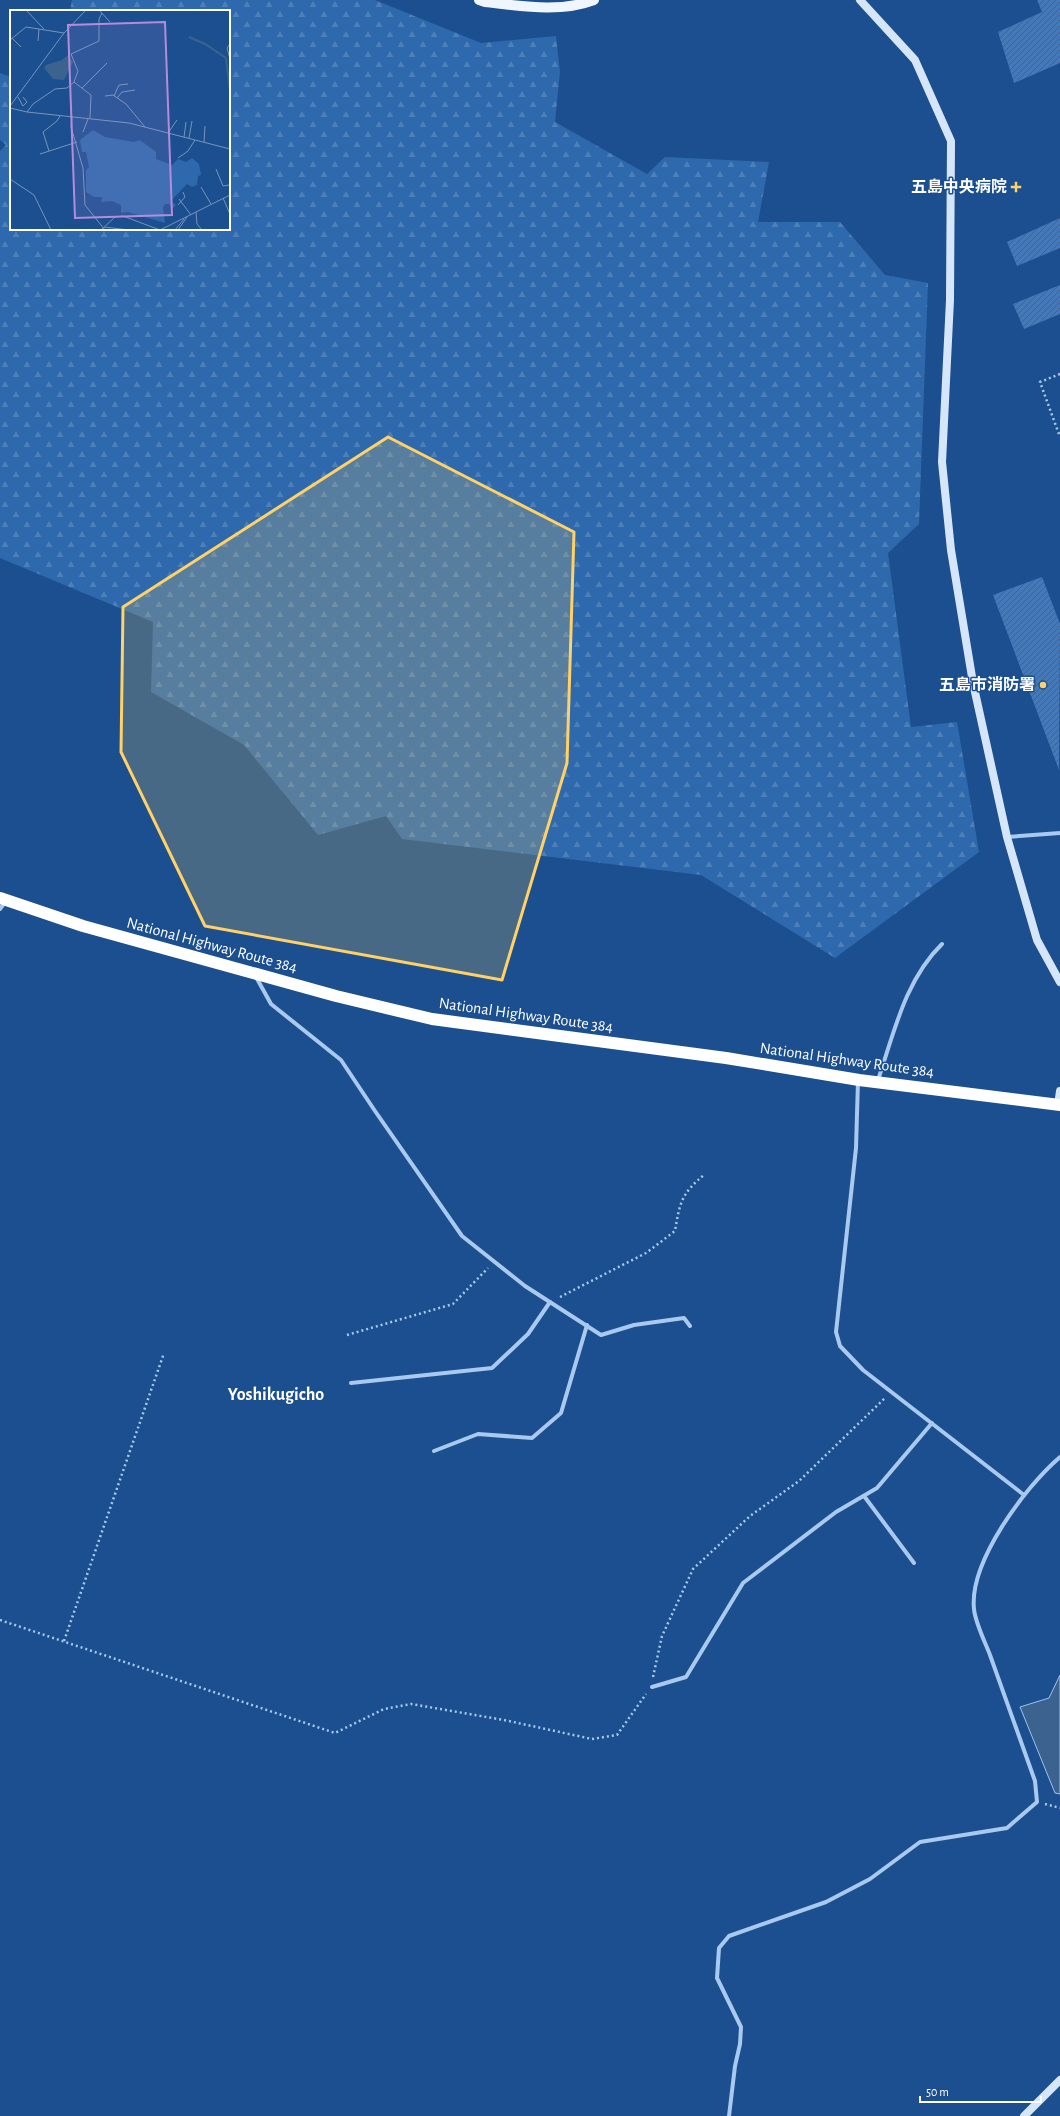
<svg xmlns="http://www.w3.org/2000/svg" width="1060" height="2116" viewBox="0 0 1060 2116" font-family="'Alegreya Sans','Noto Sans JP',sans-serif">
<style>
.forest{fill:url(#forest-firs)}
.water{fill:#3c6290;stroke:#9cc4f0}
.building{fill:url(#building-hatch)}
.lines{fill:none;stroke-linecap:round;stroke-linejoin:round}
.path{stroke:#a9c9ee;stroke-width:2.5;stroke-dasharray:2 3;stroke-linecap:butt}
.street{stroke:#a9c9ee;stroke-width:4}
.secondary{stroke:#d6e6fa;stroke-width:8}
.primary{stroke:#f0f6ff;stroke-width:10}
.highway{stroke:#fff;stroke-width:12}
.marked{fill:#ffd166;fill-opacity:0.2;stroke:#ffd166;stroke-width:3;stroke-linejoin:round}
.poi-dot{fill:#ffd166;stroke:#1b4f8f;stroke-width:1.5}
.labels{text-anchor:middle;dominant-baseline:central;stroke-width:3;stroke-linejoin:round;paint-order:stroke}
.poi-label{font-size:16px;font-weight:bold;fill:#fff;stroke:#1b4f8f;text-anchor:end}
.street-label{font-size:16px;fill:#fff;stroke:#1b4f8f}
.quarter-label{font-size:18px;font-weight:bold;fill:#fff;stroke:#1b4f8f}
.inset-river{fill:none;stroke:#3c6290;stroke-width:2}
.inset-road{fill:none;stroke:#7695bc;stroke-width:1}
.view{fill:#b68bdc;fill-opacity:0.15;stroke:#b68bdc;stroke-width:2}
.inset-edge{fill:none;stroke:#fff;stroke-width:2}
</style>
<defs>
<pattern id="forest-firs" width="22" height="20" patternUnits="userSpaceOnUse"><rect width="22" height="20" fill="#2e69ad"/><path d="M5 1l3.5 6h-7zM16 11l3.5 6h-7z" fill="#4d80b9"/></pattern>
<pattern id="building-hatch" width="6" height="6" patternUnits="userSpaceOnUse"><rect width="6" height="6" fill="#4478b7"/><path d="M-1 1l2-2M0 6l6-6M5 7l2-2" fill="none" stroke="#486282"/></pattern>
</defs>
<rect width="100%" height="100%" fill="#1b4f8f"/>
<path class="forest" d="M 72,0 L 375,0 L 481,43 L 556,36 L 560,72 L 555,122 L 647,174 L 665,157 L 769,162 L 758,222 L 840,222 L 885,275 L 928,283 L 919,524 L 888,553 L 911,727 L 957,722 L 979,852 L 835,958 L 701,875 L 402,839 L 386,816 L 318,835 L 244,745 L 151,692 L 153,622 L 0,558 L 0,151 L 6,145 L 0,140 L 0,73 L 11,77 L 11,229 L 229,229 L 229,11 L 70,11 Z"/>
<path class="water" d="M 1060,1675 L 1060,1794 L 1055,1793 L 1020,1707 L 1049,1698 Z"/>
<g class="building">
<path d="M 1037,0 L 1060,0 L 1060,63 L 1014,83 L 998,32 L 1042,12 Z"/>
<path d="M 1060,218 L 1060,248 L 1017,266 L 1007,242 Z"/>
<path d="M 1060,285 L 1060,314 L 1024,329 L 1013,304 Z"/>
<path d="M 1042,577 L 1060,624 L 1059,770 L 993,595 Z"/>
</g>
<g class="lines">
<g class="path">
<path d="M 1060,374 L 1040,382 L 1060,437"/>
<path d="M 560,1297 L 646,1253 L 675,1231 C 680,1202 681,1194 705,1174"/>
<path d="M 347,1335 L 453,1304 L 488,1268"/>
<path d="M 0,1620 L 335,1733 L 384,1709 L 411,1704 L 504,1720 L 592,1739 L 617,1735 L 646,1694"/>
<path d="M 64,1641 L 164,1353"/>
<path d="M 653,1677 L 662,1636 L 693,1569 L 750,1516 L 799,1481 L 885,1398"/>
<path d="M 1045,1804 L 1060,1808"/>
</g>
<g class="street">
<path d="M 1007,837 L 1060,833"/>
<path d="M 0,909 L 5,902"/>
<path d="M 256,977 L 271,1004 L 341,1060 L 375,1111 L 462,1236 L 525,1286 L 601,1335 L 634,1325 L 684,1318 L 690,1326"/>
<path d="M 878,1080 C 894,1033 905,980 942,944"/>
<path d="M 858,1081 L 856,1148 L 836,1332 L 840,1346 L 863,1370 L 1024,1495"/>
<path d="M 351,1383 L 492,1368 L 528,1334 L 550,1302"/>
<path d="M 434,1451 L 478,1434 L 532,1438 L 561,1413 L 587,1325"/>
<path d="M 864,1496 L 914,1563"/>
<path d="M 652,1687 L 686,1677 L 743,1583 L 836,1512 L 877,1488 L 932,1423"/>
<path d="M 729,2116 L 735,2066 L 740,2044 L 741,2027 L 717,1978 L 719,1948 L 729,1936 L 826,1902 L 870,1879 L 920,1842 L 1007,1828 L 1037,1802 L 1035,1781 C 1020,1739 1005,1697 990,1655 C 985,1642 975,1622 974,1609 C 969,1562 1025,1487 1060,1457"/>
</g>
<g class="secondary">
<path d="M 860,0 L 915,60 L 951,141 L 950,300 L 942,462 L 951,550 L 973,683 L 1007,837 L 1037,940 L 1060,982"/>
<path d="M 1058,1105 L 1060,1091"/>
<path d="M 1024,2116 L 1060,2080"/>
</g>
<path class="primary" d="M 479,0 L 485,2 C 521,6 560,13 594,0"/>
<path class="highway" d="M 0,898 L 83,926 L 336,996 L 432,1019 L 726,1058 L 859,1080 L 1060,1105"/>
</g>
<path class="marked" d="M 388,437 L 574,532 L 567,763 L 502,980 L 205,926 L 121,752 L 123,607 Z"/>
<g class="poi-dot">
<path d="M1014 181h4v4h4v4h-4v4h-4v-4h-4v-4h4z"/>
<circle cx="1043" cy="685" r="4"/>
</g>
<g class="labels">
<g class="poi-label">
<text x="1007" y="187">五島中央病院</text>
<text x="1035" y="685">五島市消防署</text>
</g>
<g class="street-label">
<text transform="translate(212 945) rotate(15)">National Highway Route 384</text>
<text transform="translate(526 1015) rotate(8)">National Highway Route 384</text>
<text transform="translate(847 1060) rotate(8)">National Highway Route 384</text>
</g>
<g class="quarter-label">
<text x="276" y="1395">Yoshikugicho</text>
</g>
</g>
<g transform="translate(10 10)">
<rect width="220" height="220" fill="#1b4f8f"/>
<path d="M 83,120 L 95,127 L 124,132 L 130,130 L 146,142 L 146,149 L 162,155 L 168,149 L 176,152 L 182,148 L 189,154 L 191,165 L 188,166 L 187,175 L 182,177 L 177,174 L 161,191 L 166,195 L 163,198 L 159,194 L 155,194 L 153,197 L 155,213 L 118,202 L 111,203 L 111,195 L 102,191 L 91,192 L 92,187 L 84,187 L 76,182 L 76,160 L 79,157 L 76,142 L 72,142 L 70,130 Z" fill="#2e69ad"/>
<path d="M 58,45 L 63,52 L 54,70 L 43,69 L 34,58 L 36,55 L 52,50 Z" fill="#3c6290"/>
<path class="inset-river" d="M 179,27 L 195,34 L 216,48 L 220,81"/>
<path class="inset-road" d="M 16,0 L 34,19M 89,0 L 100,12M 2,28 L 11,37M 0,30 L 16,17 L 54,23M 28,31 L 29,19M 220,34 L 217,38 L 220,49M 64,72 L 81,85 L 80,108M 72,78 L 97,53M 95,86 L 103,85 L 116,94 L 135,117M 104,86 L 109,75 L 118,74M 8,87 L 13,96 L 17,92 L 13,87M 107,88 L 112,82 L 125,80M 0,96 L 54,23 L 76,0M 0,98 L 17,102 L 119,113 L 220,139M 17,102 L 23,94 L 45,79 L 57,78 L 64,72 L 68,61 L 61,44 L 89,31 L 89,9 L 92,3M 62,107 L 61,117 L 73,158 L 75,195 L 95,220M 73,122 L 78,109M 158,123 L 167,110M 174,127 L 176,112M 179,128 L 182,111M 194,132 L 195,116M 39,141 L 33,122 L 47,111 L 50,106M 30,144 L 67,132M 168,148 L 178,141 L 185,130M 206,159 L 213,176 L 219,175 L 220,178M 0,169 L 24,185 L 41,220M 191,177 L 201,194M 213,188 L 220,204M 169,189 L 181,205M 168,195 L 175,187 L 173,182M 186,202 L 187,214 L 192,220M 94,217 L 119,220M 91,220 L 105,207 L 113,206 L 150,220M 150,220 L 220,185M 165,220 L 174,209M 168,220 L 177,207"/>
<path class="view" d="M 155,12 L 162,205 L 65,208 L 58,15 Z"/>
<rect width="220" height="220" class="inset-edge"/>
</g>
<path d="M920 2096v6h121v-6" fill="none" stroke="#ffffff" stroke-width="2"/>
<text x="926" y="2096" font-size="12" fill="#ffffff" stroke="#1b4f8f" stroke-width="3" paint-order="stroke">50 m</text>
</svg>
